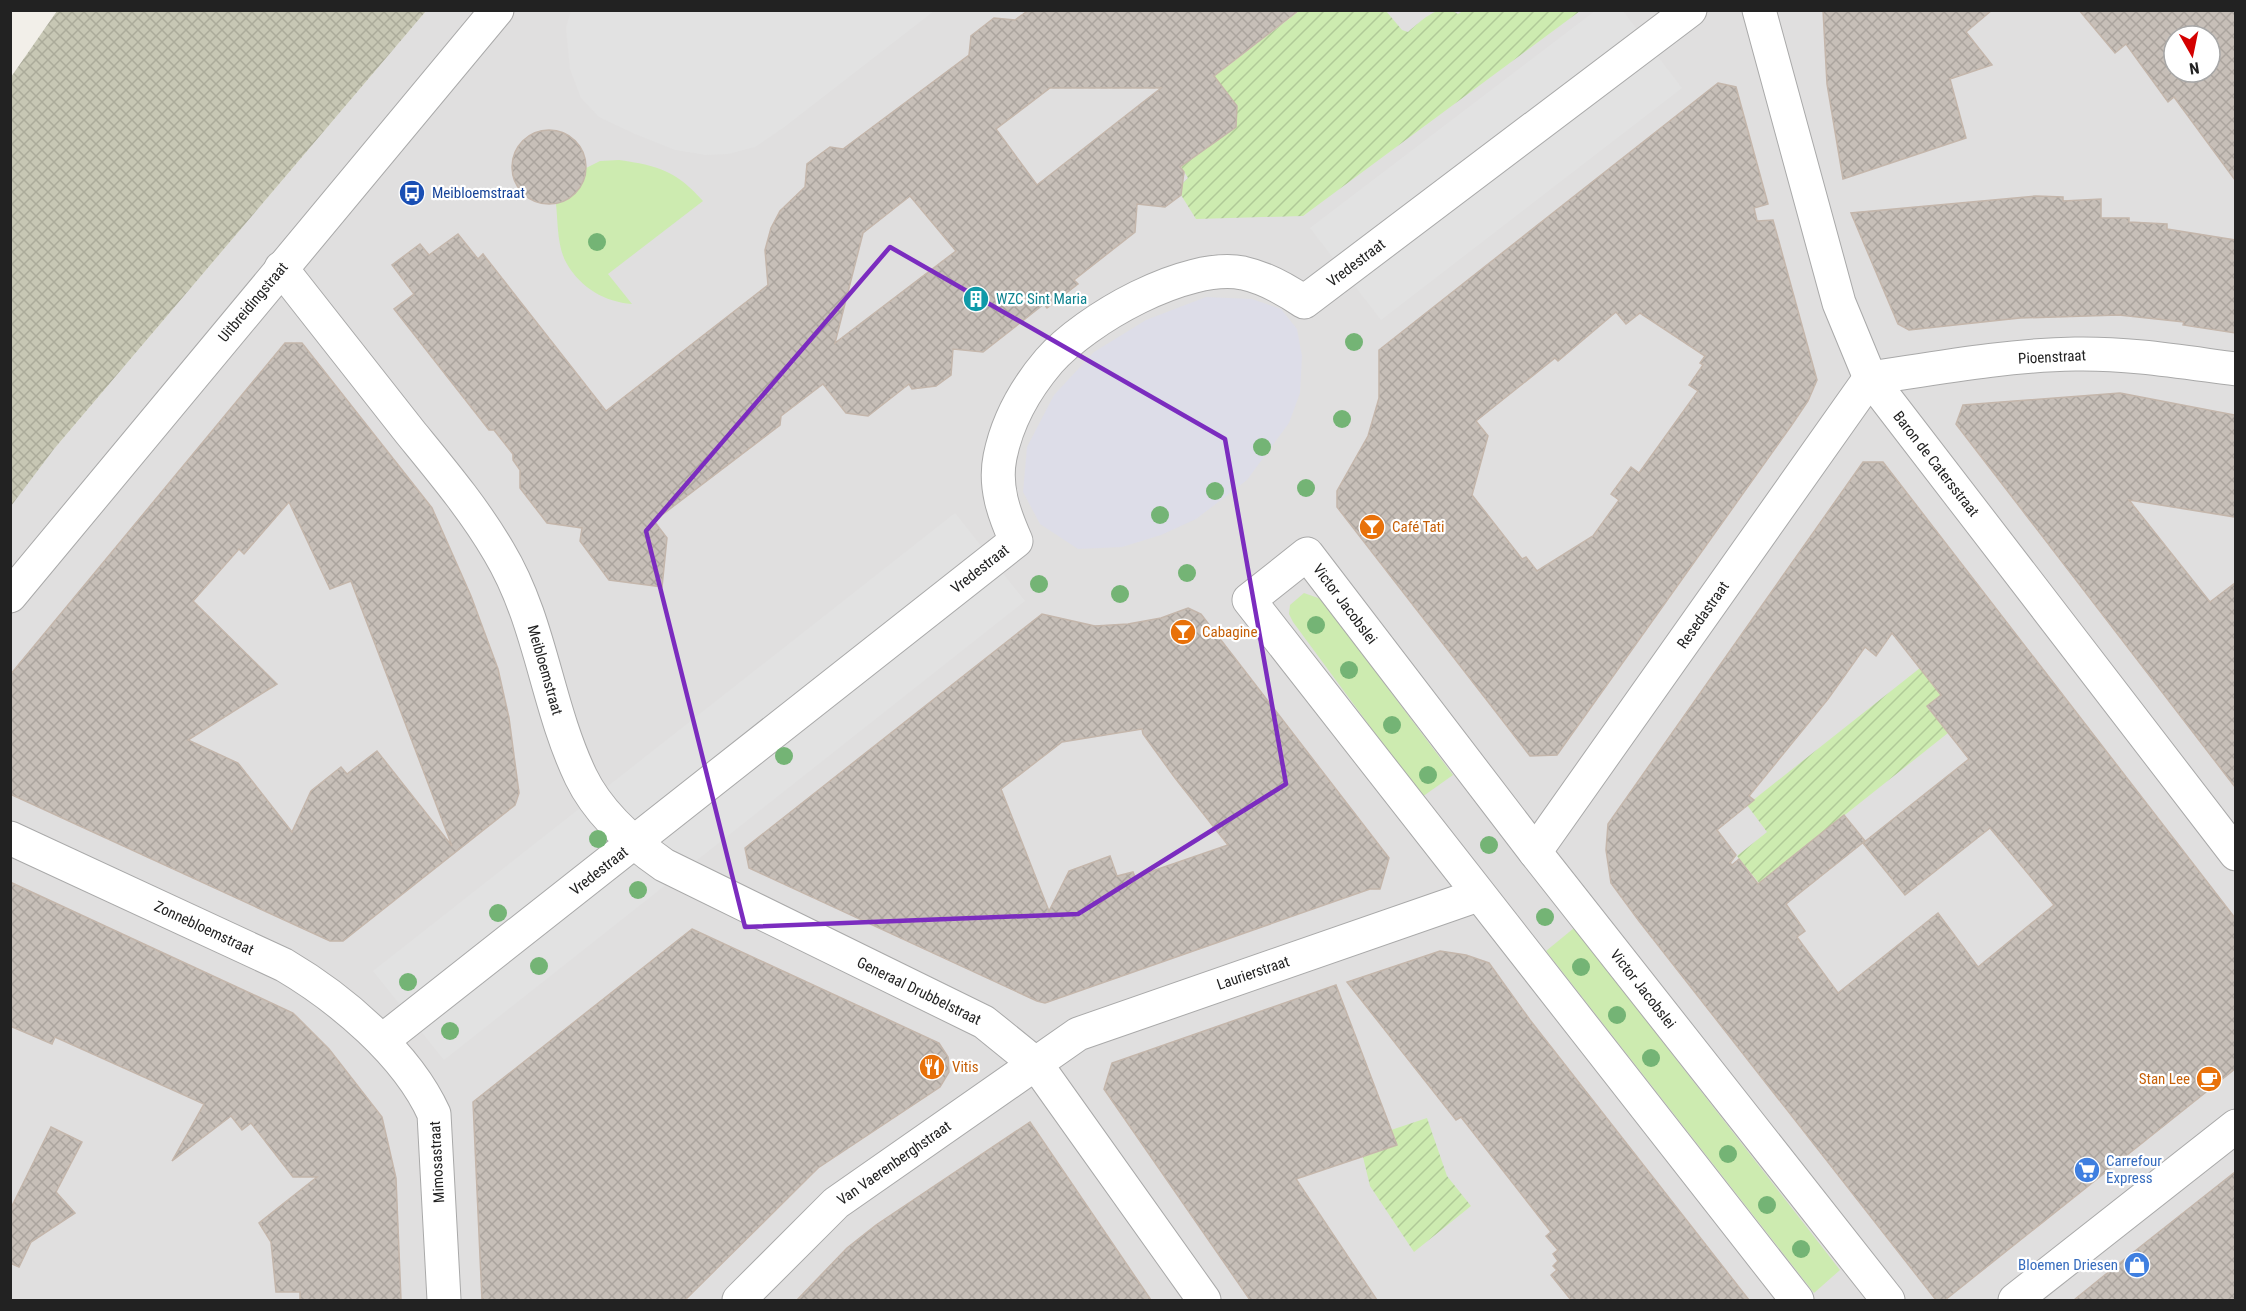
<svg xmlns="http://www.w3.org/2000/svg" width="2246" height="1311" viewBox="0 0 2246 1311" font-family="'Roboto Condensed',sans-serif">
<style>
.residential{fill:#e0dfdf;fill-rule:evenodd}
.construction{fill:url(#construction-cross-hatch)}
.grass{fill:#cdebb0}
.garden{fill:url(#garden-furrows)}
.parking{fill:#e2e2e2}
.plaza{fill:#dddde8}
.building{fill:url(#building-cross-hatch);stroke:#c4b6ab;stroke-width:1.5;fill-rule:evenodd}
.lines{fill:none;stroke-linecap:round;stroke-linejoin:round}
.minor-casing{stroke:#a9a9a9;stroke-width:35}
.minor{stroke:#fff;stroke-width:33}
.tree{fill:#74b475}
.marked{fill:none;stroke:#7b2cbf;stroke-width:4.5;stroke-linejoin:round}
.labels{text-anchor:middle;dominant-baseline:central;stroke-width:4.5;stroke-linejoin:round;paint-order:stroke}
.transit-label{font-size:15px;fill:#164399;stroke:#fff;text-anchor:start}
.street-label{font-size:15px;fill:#222;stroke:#fff}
.culture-label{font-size:15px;fill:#0d838f;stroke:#fff;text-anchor:start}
.food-label{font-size:15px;fill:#c56008;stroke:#fff;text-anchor:start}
.shop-label{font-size:15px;fill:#366cbe;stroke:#fff;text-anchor:start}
</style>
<defs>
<pattern id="construction-cross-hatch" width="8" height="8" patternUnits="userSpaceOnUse" patternTransform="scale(1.5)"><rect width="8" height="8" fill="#c7c7b4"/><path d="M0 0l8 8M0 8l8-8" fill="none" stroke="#abab9a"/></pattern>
<pattern id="garden-furrows" width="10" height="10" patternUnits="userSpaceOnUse" patternTransform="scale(1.5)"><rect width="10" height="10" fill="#cdebb0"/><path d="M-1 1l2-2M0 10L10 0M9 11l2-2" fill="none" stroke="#b0c997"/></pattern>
<pattern id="building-cross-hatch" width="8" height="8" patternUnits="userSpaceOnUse" patternTransform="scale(1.5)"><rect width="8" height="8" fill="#c7bfb8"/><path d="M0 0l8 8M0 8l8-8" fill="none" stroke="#aba49e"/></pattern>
</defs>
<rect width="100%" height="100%" fill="#f2efe9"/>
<path class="residential" d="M 426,11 L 2235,11 L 2235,1300 L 11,1300 L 10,506 L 54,449 ZM 2174,36 L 2210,36 L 2210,72 L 2174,72 Z"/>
<path class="construction" d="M 57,11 L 426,11 L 54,449 L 11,506 L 11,77 Z"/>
<g class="grass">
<path d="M 619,160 C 659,166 675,170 703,201 L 608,274 L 632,304 C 605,302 581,288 567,264 C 557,248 558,222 556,204 C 574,198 583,186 586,168 L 600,161 Z"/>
<path d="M 1304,593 L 1321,599 L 1453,775 L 1422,797 L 1293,622 L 1289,614 L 1290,605 Z"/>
<path d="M 1574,928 L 1840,1270 L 1814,1293 L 1546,951 Z"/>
</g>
<g class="garden">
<path d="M 1464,10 L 1580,11 L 1303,216 L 1196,219 L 1181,195 L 1181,185 L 1188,178 L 1178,162 L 1236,127 L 1237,106 L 1223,87 L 1210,86 L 1207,82 L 1299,11 L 1386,11 L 1402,30 L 1408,32 C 1422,20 1440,1 1458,14 Z"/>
<path d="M 1920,668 L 1941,695 L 1927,707 L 1948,733 L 1759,883 L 1737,856 L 1767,832 L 1747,805 Z"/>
<path d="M 1427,1118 L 1447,1176 L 1471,1206 L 1414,1252 L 1370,1186 L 1363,1157 L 1397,1145 L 1391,1130 Z"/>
</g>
<g class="parking">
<path d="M 571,10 L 934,10 L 934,11 L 783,128 L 755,147 L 728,154 L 706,155 L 675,150 L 635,134 L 599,117 L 581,98 L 570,69 L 566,28 Z"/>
<path d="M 1595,11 L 1623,11 L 1682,88 L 1381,320 L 1310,228 Z"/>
<path d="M 955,513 L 1025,601 L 444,1060 L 373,971 Z"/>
</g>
<path class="plaza" d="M 1206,297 L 1252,299 L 1281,309 L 1297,329 L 1302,356 L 1300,393 L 1289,423 L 1247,480 L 1196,519 L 1161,535 L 1122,547 L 1078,549 L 1040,524 L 1023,492 L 1027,447 L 1054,395 L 1094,352 L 1146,320 Z"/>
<g class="building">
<path d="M 1029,10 L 1299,10 L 1214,76 L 1237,106 L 1236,127 L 1180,167 L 1184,172 L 1181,195 L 1165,207 L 1137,204 L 1135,232 L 1074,280 L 1078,284 L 1047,308 L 1044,304 L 983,352 L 953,349 L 951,375 L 936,386 L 912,389 L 909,384 L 868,416 L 846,413 L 823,384 L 781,416 L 780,425 L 654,521 L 667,538 L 662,587 L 609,580 L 580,541 L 582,528 L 547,523 L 520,488 L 520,470 L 513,460 L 513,454 L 494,430 L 489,430 L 394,309 L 414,294 L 392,265 L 420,244 L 429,255 L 458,234 L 478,259 L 483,254 L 606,411 L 768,285 L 765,250 L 771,228 L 780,211 L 805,187 L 807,164 L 830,147 L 843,149 L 969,55 L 971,36 L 994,18 L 1015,20 ZM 1050,88 L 1161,88 L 1037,185 L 996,129 ZM 910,196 L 956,251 L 835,343 L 863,233 Z"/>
<path d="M 1823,10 L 1992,10 L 1966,32 L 1992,65 L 1950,79 L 1966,138 L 1843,179 L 1827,84 Z"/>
<path d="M 2079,10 L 2235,10 L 2235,180 L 2174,97 L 2168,102 L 2126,44 L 2115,53 ZM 2174,36 L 2210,36 L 2210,72 L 2174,72 Z"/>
<path d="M 1718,83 L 1736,87 L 1768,204 L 1754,208 L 1757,221 L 1773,220 L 1817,380 L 1808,401 L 1791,426 L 1557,755 L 1530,756 L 1337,507 L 1337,491 L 1368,436 L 1379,398 L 1379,350 ZM 1616,312 L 1626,324 L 1640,313 L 1705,356 L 1700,363 L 1703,365 L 1689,385 L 1698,391 L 1639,473 L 1631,467 L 1611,494 L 1619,500 L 1593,536 L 1537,571 L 1526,557 L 1522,559 L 1472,495 L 1488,436 L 1476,421 L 1555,358 L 1558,361 Z"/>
<circle cx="549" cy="167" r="37"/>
<path d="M 2036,196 L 2063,197 L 2063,201 L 2101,199 L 2101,218 L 2129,218 L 2129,222 L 2167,224 L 2167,229 L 2235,240 L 2235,333 L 2183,325 L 2184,322 L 2119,315 L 2020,318 L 1909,330 L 1898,324 L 1851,213 Z"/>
<path d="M 285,343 L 302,343 L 432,508 L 471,596 L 498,669 L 509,718 L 519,793 L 515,805 L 343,941 L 330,941 L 10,794 L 10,675 ZM 289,502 L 330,589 L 351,581 L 452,846 L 377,751 L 347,774 L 341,767 L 311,791 L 292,832 L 238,763 L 188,740 L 277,684 L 193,601 L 239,549 L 244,554 Z"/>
<path d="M 2120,393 L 2235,415 L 2235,517 L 2129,500 L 2210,602 L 2235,583 L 2235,787 L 1956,424 L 1963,405 Z"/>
<path d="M 1863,462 L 1883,462 L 2235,918 L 2235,1069 L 1945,1300 L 1936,1300 L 1639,921 L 1611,883 L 1606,850 L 1608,824 ZM 1892,633 L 1941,695 L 1927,706 L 1969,759 L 1863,843 L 1905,895 L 1990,828 L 2054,905 L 1978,967 L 1938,913 L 1838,993 L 1797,937 L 1805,931 L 1786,904 L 1865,841 L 1844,815 L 1758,884 L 1739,859 L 1732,865 L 1730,863 L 1736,855 L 1717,830 L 1754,800 L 1749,796 L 1828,699 L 1865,647 L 1876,656 Z"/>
<path d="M 1188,608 L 1201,614 L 1389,858 L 1380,889 L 1370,889 L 1045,1003 L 1037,1001 L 749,868 L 745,848 L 1042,614 L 1095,626 L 1128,624 L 1161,618 ZM 1142,729 L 1143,734 L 1175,778 L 1228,845 L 1135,877 L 1133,872 L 1117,876 L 1110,856 L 1069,871 L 1049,911 L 1001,789 L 1062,742 Z"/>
<path d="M 10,882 L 293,1013 L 329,1049 L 382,1117 L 396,1178 L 401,1300 L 300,1300 L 300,1292 L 276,1292 L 271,1242 L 259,1223 L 317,1177 L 293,1177 L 251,1123 L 242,1130 L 231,1116 L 172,1161 L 204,1104 L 55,1037 L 52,1044 L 10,1026 Z"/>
<path d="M 692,929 L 939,1043 L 948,1057 L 949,1072 L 940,1087 L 818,1168 L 685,1300 L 482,1300 L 473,1102 Z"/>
<path d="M 1440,951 L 1466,955 L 1489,963 L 1530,1020 L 1749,1300 L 1571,1300 L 1551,1275 L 1557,1270 L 1553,1266 L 1558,1261 L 1553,1254 L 1558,1250 L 1546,1236 L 1551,1232 L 1461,1117 L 1456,1120 L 1347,982 Z"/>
<path d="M 1336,985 L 1397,1145 L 1296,1179 L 1377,1300 L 1250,1300 L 1104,1089 L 1112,1063 Z"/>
<path d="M 1030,1122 L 1151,1300 L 797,1300 L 847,1248 L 876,1225 Z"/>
<path d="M 51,1127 L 82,1142 L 56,1192 L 75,1213 L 31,1242 L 19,1267 L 10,1263 L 10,1210 Z"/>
<path d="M 2235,1172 L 2235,1300 L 2074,1300 L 2116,1266 Z"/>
</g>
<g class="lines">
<g class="minor-casing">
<g id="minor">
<path d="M 1759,10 L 1839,303 L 1870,378 L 2236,854"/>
<path d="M 281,268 C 324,323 367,377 410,432 C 441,470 474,509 499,552 C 541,622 546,704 581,777 C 599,814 631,842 664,865 L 984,1022 L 1036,1064 L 1204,1300"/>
<path d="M 1870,378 C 1937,368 2007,355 2075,354 C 2129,353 2182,362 2236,369"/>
<path d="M 10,596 L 497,10"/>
<path d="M 10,838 L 284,965 C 340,998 407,1054 434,1114 L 444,1300"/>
<path d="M 1535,852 L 1870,378"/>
<path d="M 383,1040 L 1016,541 C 1004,514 994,487 1000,457 C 1007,422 1026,388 1049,361 C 1086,319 1186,262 1243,273 C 1266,278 1285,289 1304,302 L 1690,10"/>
<path d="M 739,1300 L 836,1203 L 1078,1034 L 1478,895"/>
<path d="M 1797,1300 L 1249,600 L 1307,554 L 1535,852 L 1888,1300"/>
<path d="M 2015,1300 L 2236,1126"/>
</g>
</g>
<use href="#minor" class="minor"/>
</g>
<g class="tree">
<circle cx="597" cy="242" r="9"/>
<circle cx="1354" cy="342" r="9"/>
<circle cx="1342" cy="419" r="9"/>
<circle cx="1262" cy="447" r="9"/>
<circle cx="1306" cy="488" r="9"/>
<circle cx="1215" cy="491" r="9"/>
<circle cx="1160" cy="515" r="9"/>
<circle cx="1187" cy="573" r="9"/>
<circle cx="1039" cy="584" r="9"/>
<circle cx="1120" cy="594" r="9"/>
<circle cx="1316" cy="625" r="9"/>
<circle cx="1349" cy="670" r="9"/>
<circle cx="1392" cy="725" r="9"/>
<circle cx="784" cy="756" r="9"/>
<circle cx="1428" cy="775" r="9"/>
<circle cx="598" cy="839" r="9"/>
<circle cx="1489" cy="845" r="9"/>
<circle cx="638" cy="890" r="9"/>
<circle cx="498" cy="913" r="9"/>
<circle cx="1545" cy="917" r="9"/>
<circle cx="539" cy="966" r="9"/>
<circle cx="1581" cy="967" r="9"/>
<circle cx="408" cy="982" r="9"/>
<circle cx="1617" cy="1015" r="9"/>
<circle cx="450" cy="1031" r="9"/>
<circle cx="1651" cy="1058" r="9"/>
<circle cx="1728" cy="1154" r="9"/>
<circle cx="1767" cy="1205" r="9"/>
<circle cx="1801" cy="1249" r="9"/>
</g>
<path class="marked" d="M 890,247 L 1225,439 L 1286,784 L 1078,914 L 745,927 L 646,531 Z"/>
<defs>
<g id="bus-disc" transform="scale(1.35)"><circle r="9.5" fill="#1a4fb4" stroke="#fff"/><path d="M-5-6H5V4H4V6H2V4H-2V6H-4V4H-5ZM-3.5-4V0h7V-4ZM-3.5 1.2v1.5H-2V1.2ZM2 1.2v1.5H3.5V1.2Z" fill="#fff"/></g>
<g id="building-disc" transform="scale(1.35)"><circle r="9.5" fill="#0f9aa8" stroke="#fff"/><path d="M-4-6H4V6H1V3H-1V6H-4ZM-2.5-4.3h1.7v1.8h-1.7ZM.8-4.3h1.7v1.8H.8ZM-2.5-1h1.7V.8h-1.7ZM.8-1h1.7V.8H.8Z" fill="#fff"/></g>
<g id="bar-disc" transform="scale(1.35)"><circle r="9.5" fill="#e8710a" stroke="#fff"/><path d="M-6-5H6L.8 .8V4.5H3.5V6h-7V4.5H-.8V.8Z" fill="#fff"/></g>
<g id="restaurant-disc" transform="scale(1.35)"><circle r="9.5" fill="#e8710a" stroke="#fff"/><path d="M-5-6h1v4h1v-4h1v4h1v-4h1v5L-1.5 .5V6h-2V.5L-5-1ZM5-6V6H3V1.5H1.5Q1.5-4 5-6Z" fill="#fff"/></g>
<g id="cafe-disc" transform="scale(1.35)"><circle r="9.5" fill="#e8710a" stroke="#fff"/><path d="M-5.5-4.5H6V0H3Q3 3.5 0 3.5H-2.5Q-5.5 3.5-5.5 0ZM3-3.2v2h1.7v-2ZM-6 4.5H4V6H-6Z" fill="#fff"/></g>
<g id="supermarket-disc" transform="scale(1.35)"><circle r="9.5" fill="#3f7fe0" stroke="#fff"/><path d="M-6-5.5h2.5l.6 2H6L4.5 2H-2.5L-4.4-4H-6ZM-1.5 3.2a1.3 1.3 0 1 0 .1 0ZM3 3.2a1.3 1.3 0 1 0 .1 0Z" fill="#fff"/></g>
<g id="shop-disc" transform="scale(1.35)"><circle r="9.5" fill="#3f7fe0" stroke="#fff"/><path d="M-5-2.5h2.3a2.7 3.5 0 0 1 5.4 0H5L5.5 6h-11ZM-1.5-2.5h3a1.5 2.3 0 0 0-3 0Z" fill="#fff"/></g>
</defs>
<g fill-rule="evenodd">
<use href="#bus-disc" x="412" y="193"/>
<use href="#building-disc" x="976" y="299"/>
<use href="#bar-disc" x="1372" y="527"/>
<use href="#bar-disc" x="1183" y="632"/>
<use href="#restaurant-disc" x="932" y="1067"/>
<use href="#cafe-disc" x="2209" y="1079"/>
<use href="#supermarket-disc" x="2087" y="1170"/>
<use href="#shop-disc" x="2137" y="1265"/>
</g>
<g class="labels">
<g class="transit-label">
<text x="432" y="193">Meibloemstraat</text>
</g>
<g class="street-label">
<text transform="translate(1356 263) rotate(-37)">Vredestraat</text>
<text transform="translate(253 302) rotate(-50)">Uitbreidingstraat</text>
<text transform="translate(2052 357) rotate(-3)">Pioenstraat</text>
<text transform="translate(1936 464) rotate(52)">Baron de Catersstraat</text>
<text transform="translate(980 569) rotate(-38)">Vredestraat</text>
<text transform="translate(1345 604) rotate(53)">Victor Jacobslei</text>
<text transform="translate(1703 615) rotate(-55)">Resedastraat</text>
<text transform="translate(545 670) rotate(74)">Meibloemstraat</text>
<text transform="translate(599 871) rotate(-38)">Vredestraat</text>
<text transform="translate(204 928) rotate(25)">Zonnebloemstraat</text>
<text transform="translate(1253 973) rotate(-19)">Laurierstraat</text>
<text transform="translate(1643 989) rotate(52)">Victor Jacobslei</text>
<text transform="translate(919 991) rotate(26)">Generaal Drubbelstraat</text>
<text transform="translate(437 1162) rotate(-93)">Mimosastraat</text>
<text transform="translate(894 1163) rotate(-35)">Van Vaerenberghstraat</text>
</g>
<g class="culture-label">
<text x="996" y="299">WZC Sint Maria</text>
</g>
<g class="food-label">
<text x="1392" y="527">Café Tati</text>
<text x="1202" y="632">Cabagine</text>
<text x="952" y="1067">Vitis</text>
<text x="2190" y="1079" text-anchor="end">Stan Lee</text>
</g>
<g class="shop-label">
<text x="2106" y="1161">Carrefour<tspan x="2106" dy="17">Express</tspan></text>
<text x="2118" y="1265" text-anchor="end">Bloemen Driesen</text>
</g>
</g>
<rect width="2246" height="1311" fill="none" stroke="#222222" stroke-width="24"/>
<g transform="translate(2192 54) rotate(171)"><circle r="28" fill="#ffffff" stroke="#a7a7a7" stroke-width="1.5"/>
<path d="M0-4.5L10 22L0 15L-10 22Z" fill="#d40000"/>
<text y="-9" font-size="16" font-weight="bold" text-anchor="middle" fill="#222222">N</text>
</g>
</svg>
